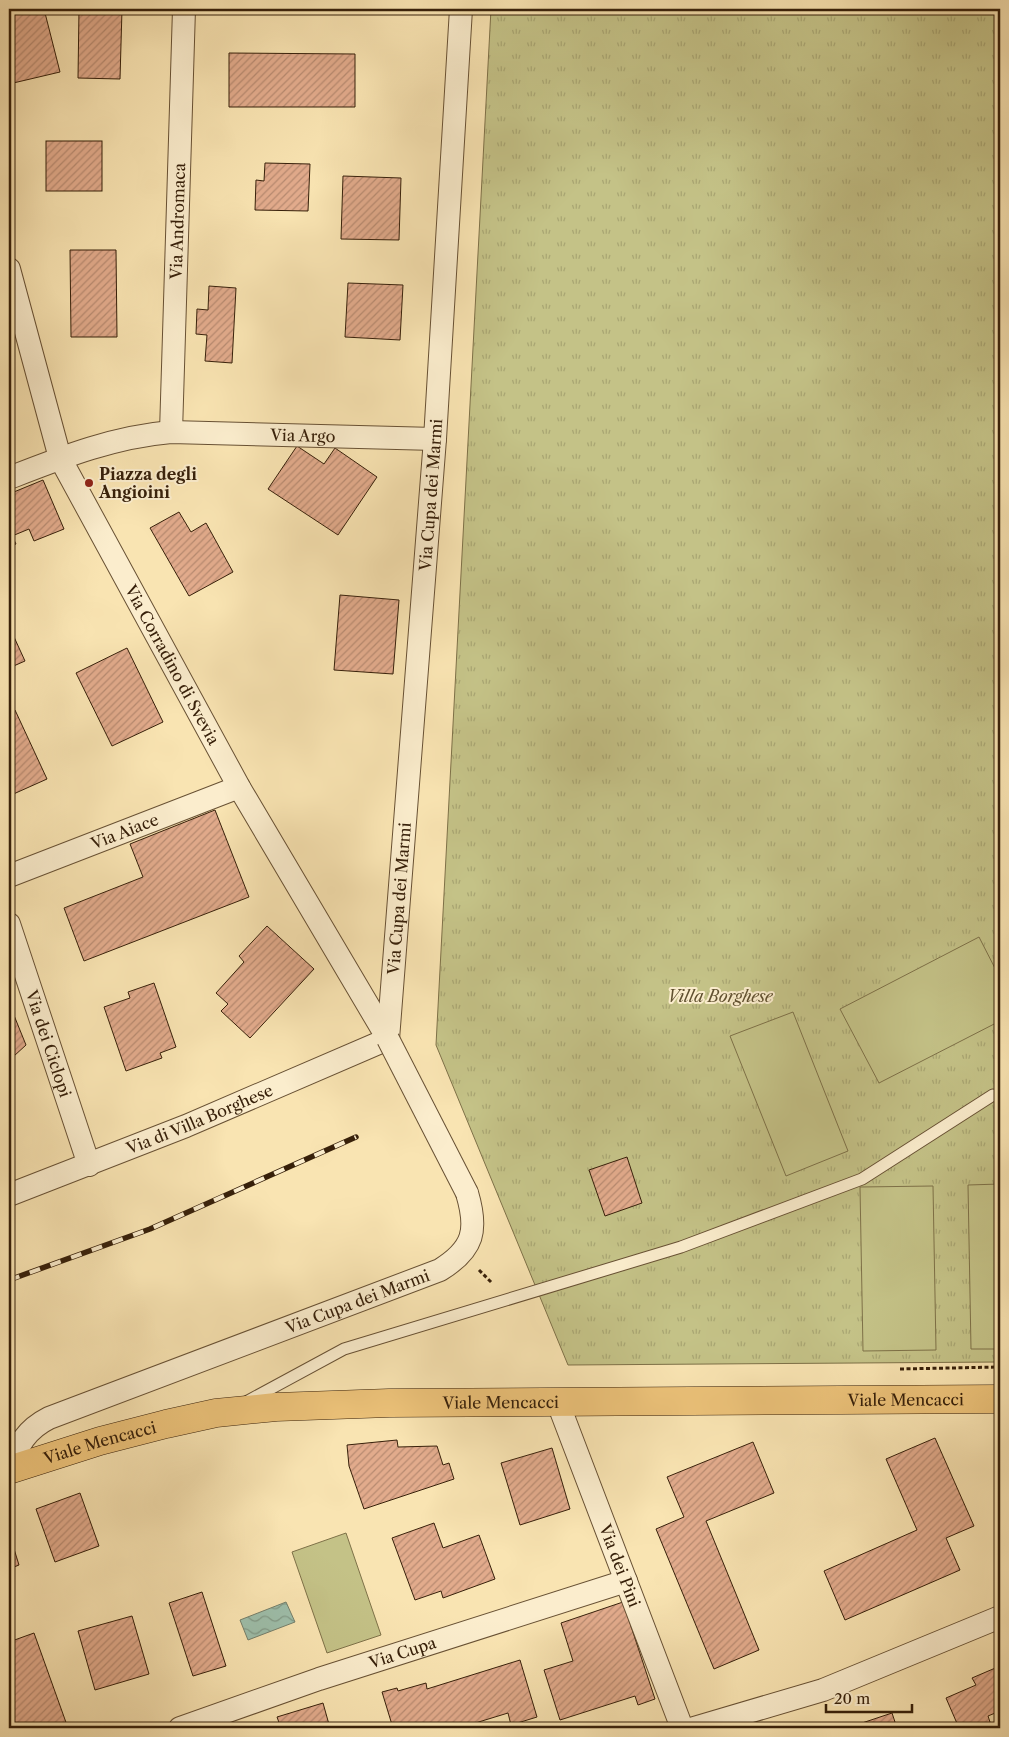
<svg xmlns="http://www.w3.org/2000/svg" width="1009" height="1737" viewBox="0 0 1009 1737" font-family="'Libre Caslon Text',serif">
<style>
.park{fill:url(#park-tufts);stroke:#7e7148}
.pitch{fill:#c4c287;stroke:#7e7148}
.water{fill:url(#water-waves);stroke:#757f6b}
.building{fill:url(#building-hatch);stroke:#37200a}
.lines{fill:none;stroke-linecap:round;stroke-linejoin:round}
.service-casing{stroke:#685134;stroke-width:13}
.minor-casing{stroke:#685134;stroke-width:24}
.primary-casing{stroke:#37200a;stroke-width:29}
.path{stroke:#37200a;stroke-width:3;stroke-dasharray:4 2.5;stroke-linecap:butt}
.service{stroke:#fbedcd;stroke-width:11}
.minor{stroke:#fbedcd;stroke-width:22}
.primary{stroke:#ecc279;stroke-width:28}
.rail-casing{stroke:#37200a;stroke-width:5.5}
.rail{stroke:#fbedcd;stroke-width:4;stroke-dasharray:11;stroke-linecap:butt}
.minor-bridge-casing{stroke:#685134;stroke-width:24;stroke-linecap:butt}
.minor-bridge{stroke:#fbedcd;stroke-width:22}
.poi-dot{fill:#8f2418;stroke:#fbedcd;stroke-width:2}
.labels{text-anchor:middle;dominant-baseline:central;stroke-width:4;stroke-linejoin:round;paint-order:stroke}
.street-label{font-size:16px;fill:#37200a;stroke:#fbedcd}
.poi-label{font-size:16px;font-weight:bold;fill:#37200a;stroke:#fbedcd;text-anchor:start}
.park-label{font-size:16px;font-style:italic;fill:#615130;stroke:#fbedcd}
</style>
<defs>
<pattern id="park-tufts" width="24" height="20" patternUnits="userSpaceOnUse" patternTransform="scale(1.25)"><rect width="24" height="20" fill="#c4c287"/><path d="M3 7l-1-3M5 7V3M7 7l1-3M15 17l-1-3M17 17v-4M19 17l1-3" fill="none" stroke="#a9a673"/></pattern>
<pattern id="water-waves" width="16" height="10" patternUnits="userSpaceOnUse" patternTransform="scale(1.25)"><rect width="16" height="10" fill="#9ebfab"/><path d="M0 5q4-4 8 0t8 0" fill="none" stroke="#829b89"/></pattern>
<pattern id="building-hatch" width="6" height="6" patternUnits="userSpaceOnUse" patternTransform="scale(1.25)"><rect width="6" height="6" fill="#e2ab8c"/><path d="M-1 1l2-2M0 6l6-6M5 7l2-2" fill="none" stroke="#b88b71"/></pattern>
</defs>
<rect width="100%" height="100%" fill="#f9e4b2"/>
<filter id="stains"><feTurbulence type="fractalNoise" baseFrequency=".004" numOctaves="4"/><feColorMatrix values="0 0 0 0 .2 0 0 0 0 .09 0 0 0 0 .02 0 0 0 .5 -.17"/></filter>
<radialGradient id="worn" r=".72"><stop offset=".6" stop-color="#630" stop-opacity="0"/><stop offset="1" stop-color="#630" stop-opacity=".3"/></radialGradient>
<path class="park" d="M 491,9 L 1000,9 L 1000,1362 L 568,1365 L 436,1045 Z"/>
<g class="pitch">
<path d="M 979,937 L 1000,978 L 1000,1021 L 879,1083 L 840,1009 Z"/>
<path d="M 793,1012 L 848,1151 L 786,1176 L 730,1036 Z"/>
<path d="M 1000,1184 L 1000,1349 L 971,1349 L 968,1185 Z"/>
<path d="M 933,1186 L 936,1350 L 863,1351 L 860,1187 Z"/>
<path d="M 346,1533 L 381,1635 L 327,1653 L 292,1552 Z"/>
</g>
<path class="water" d="M 286,1602 L 295,1622 L 248,1640 L 240,1620 Z"/>
<g class="building">
<path d="M 9,9 L 44,9 L 60,72 L 9,84 Z"/>
<path d="M 79,9 L 122,9 L 120,79 L 78,78 Z"/>
<path d="M 229,53 L 355,54 L 355,107 L 229,107 Z"/>
<rect x="46" y="141" width="56" height="50"/>
<path d="M 265,163 L 310,164 L 308,211 L 255,210 L 256,180 L 264,181 Z"/>
<path d="M 343,176 L 401,178 L 399,240 L 341,239 Z"/>
<path d="M 70,250 L 116,250 L 117,337 L 71,337 Z"/>
<path d="M 348,283 L 403,285 L 400,340 L 345,337 Z"/>
<path d="M 209,286 L 236,288 L 232,363 L 205,361 L 207,335 L 196,334 L 197,309 L 208,310 Z"/>
<path d="M 297,446 L 324,464 L 335,448 L 377,477 L 338,535 L 268,489 Z"/>
<path d="M 43,480 L 64,529 L 34,541 L 29,529 L 12,536 L 16,544 L 9,547 L 9,494 Z"/>
<path d="M 179,512 L 191,532 L 206,523 L 233,572 L 189,596 L 150,528 Z"/>
<path d="M 340,595 L 399,600 L 393,674 L 334,670 Z"/>
<path d="M 9,626 L 25,661 L 9,668 Z"/>
<path d="M 127,648 L 163,722 L 112,746 L 76,673 Z"/>
<path d="M 15,710 L 47,779 L 9,796 L 9,713 Z"/>
<path d="M 215,810 L 249,897 L 84,961 L 64,908 L 143,877 L 130,844 Z"/>
<path d="M 267,926 L 314,969 L 250,1038 L 221,1011 L 228,1004 L 216,993 L 244,962 L 239,956 Z"/>
<path d="M 154,983 L 176,1047 L 160,1053 L 162,1058 L 126,1071 L 104,1007 L 130,998 L 128,992 Z"/>
<path d="M 9,1003 L 26,1045 L 14,1056 L 9,1055 Z"/>
<path d="M 627,1157 L 642,1203 L 605,1216 L 589,1170 Z"/>
<path d="M 935,1438 L 974,1526 L 946,1538 L 960,1570 L 845,1620 L 824,1571 L 917,1530 L 886,1459 Z"/>
<path d="M 397,1440 L 398,1447 L 437,1446 L 443,1465 L 449,1463 L 454,1479 L 364,1509 L 349,1466 L 347,1445 Z"/>
<path d="M 753,1442 L 774,1493 L 706,1521 L 759,1650 L 714,1669 L 656,1529 L 684,1517 L 667,1477 Z"/>
<path d="M 552,1448 L 570,1509 L 520,1525 L 501,1463 Z"/>
<path d="M 80,1493 L 99,1546 L 55,1562 L 36,1509 Z"/>
<path d="M 434,1523 L 443,1548 L 479,1535 L 495,1579 L 443,1598 L 441,1591 L 415,1600 L 392,1538 Z"/>
<path d="M 9,1533 L 19,1565 L 9,1569 Z"/>
<path d="M 202,1592 L 226,1666 L 193,1676 L 169,1603 Z"/>
<path d="M 623,1602 L 655,1699 L 638,1705 L 635,1696 L 560,1720 L 544,1670 L 573,1661 L 561,1623 Z"/>
<path d="M 132,1616 L 149,1674 L 95,1690 L 78,1631 Z"/>
<path d="M 34,1633 L 68,1728 L 9,1728 L 9,1642 Z"/>
<path d="M 520,1660 L 537,1717 L 511,1725 L 508,1713 L 459,1728 L 393,1728 L 382,1692 L 397,1688 L 398,1691 L 426,1683 L 427,1689 Z"/>
<path d="M 1000,1666 L 1000,1711 L 988,1716 L 990,1722 L 975,1728 L 959,1728 L 946,1698 L 976,1685 L 972,1678 Z"/>
<path d="M 323,1703 L 330,1728 L 281,1728 L 277,1717 Z"/>
<path d="M 892,1713 L 897,1728 L 847,1728 Z"/>
</g>
<g class="lines">
<g class="service-casing">
<path id="service" d="M 246,1402 L 344,1349 L 681,1247 L 862,1179 L 993,1095"/>
</g>
<g class="minor-casing">
<g id="minor">
<path id="s1" d="M 9,269 L 60,458 L 239,787 L 388,1039"/>
<path id="s2" d="M 171,432 L 184,9"/>
<path id="s3" d="M 9,478 C 63,457 113,437 171,432 L 435,439"/>
<path id="s4" d="M 9,876 L 239,787"/>
<path id="s5" d="M 9,924 L 89,1165"/>
<path id="s6" d="M 388,1039 L 435,439 L 461,9"/>
<path id="s7" d="M 9,1195 L 186,1126 L 388,1039"/>
<path id="s8" d="M 558,1403 L 682,1728"/>
<path id="s9" d="M 10,1469 C 17,1445 27,1429 49,1418 L 440,1270 C 474,1249 478,1230 467,1193"/>
<path id="s10" d="M 180,1728 L 319,1679 L 626,1581"/>
<path d="M 694,1728 L 823,1690 L 1000,1617"/>
</g>
</g>
<g class="primary-casing">
<g id="primary">
<path id="s11" d="M 9,1470 L 100,1441 L 166,1424 L 216,1413 L 276,1407 L 389,1403 L 1000,1399"/>
</g>
</g>
<g class="path">
<path d="M 479,1270 L 492,1283"/>
<path d="M 900,1369 L 1000,1367"/>
</g>
<use href="#service" class="service"/>
<use href="#minor" class="minor"/>
<use href="#primary" class="primary"/>
<g class="rail-casing">
<path id="rail" d="M 9,1280 L 150,1229 L 356,1137"/>
</g>
<use href="#rail" class="rail"/>
<g class="minor-bridge-casing">
<path id="minor-bridge" d="M 388,1039 L 467,1193"/>
</g>
<use href="#minor-bridge" class="minor-bridge"/>
</g>
<circle class="poi-dot" cx="89" cy="483" r="5"/>
<g class="labels">
<g class="street-label">
<text stroke="none"><textPath href="#s2" startOffset="211">Via Andromaca</textPath></text>
<text stroke="none"><textPath href="#s3" startOffset="301">Via Argo</textPath></text>
<text stroke="none"><textPath href="#s6" startOffset="546">Via Cupa dei Marmi</textPath></text>
<text stroke="none"><textPath href="#s1" startOffset="431">Via Corradino di Svevia</textPath></text>
<text stroke="none"><textPath href="#s4" startOffset="124">Via Aiace</textPath></text>
<text stroke="none"><textPath href="#s6" startOffset="141">Via Cupa dei Marmi</textPath></text>
<text stroke="none"><textPath href="#s5" startOffset="126">Via dei Ciclopi</textPath></text>
<text stroke="none"><textPath href="#s7" startOffset="205">Via di Villa Borghese</textPath></text>
<text stroke="none"><textPath href="#s9" startOffset="396">Via Cupa dei Marmi</textPath></text>
<text stroke="none"><textPath href="#s11" startOffset="905">Viale Mencacci</textPath></text>
<text stroke="none"><textPath href="#s11" startOffset="500">Viale Mencacci</textPath></text>
<text stroke="none"><textPath href="#s11" startOffset="95">Viale Mencacci</textPath></text>
<text stroke="none"><textPath href="#s8" startOffset="174">Via dei Pini</textPath></text>
<text stroke="none"><textPath href="#s10" startOffset="235">Via Cupa</textPath></text>
</g>
<g class="poi-label">
<text x="99" y="474">Piazza degli<tspan x="99" dy="18">Angioini</tspan></text>
</g>
<g class="park-label">
<text x="720" y="996">Villa Borghese</text>
</g>
</g>
<rect width="1009" height="1737" fill="none" stroke="#f9e4b2" stroke-width="30"/>
<rect x="10" y="10" width="989" height="1717" fill="none" stroke="#37200a" stroke-width="2.5"/>
<rect x="15" y="15" width="979" height="1707" fill="none" stroke="#37200a"/>
<path d="M826 1704v8h86v-8" fill="none" stroke="#37200a" stroke-width="2.5"/>
<text x="834" y="1704" font-size="15" fill="#37200a" stroke="#fbedcd" stroke-width="4" paint-order="stroke">20 m</text>
<rect width="100%" height="100%" filter="url(#stains)"/>
<rect width="100%" height="100%" fill="url(#worn)"/>
</svg>
